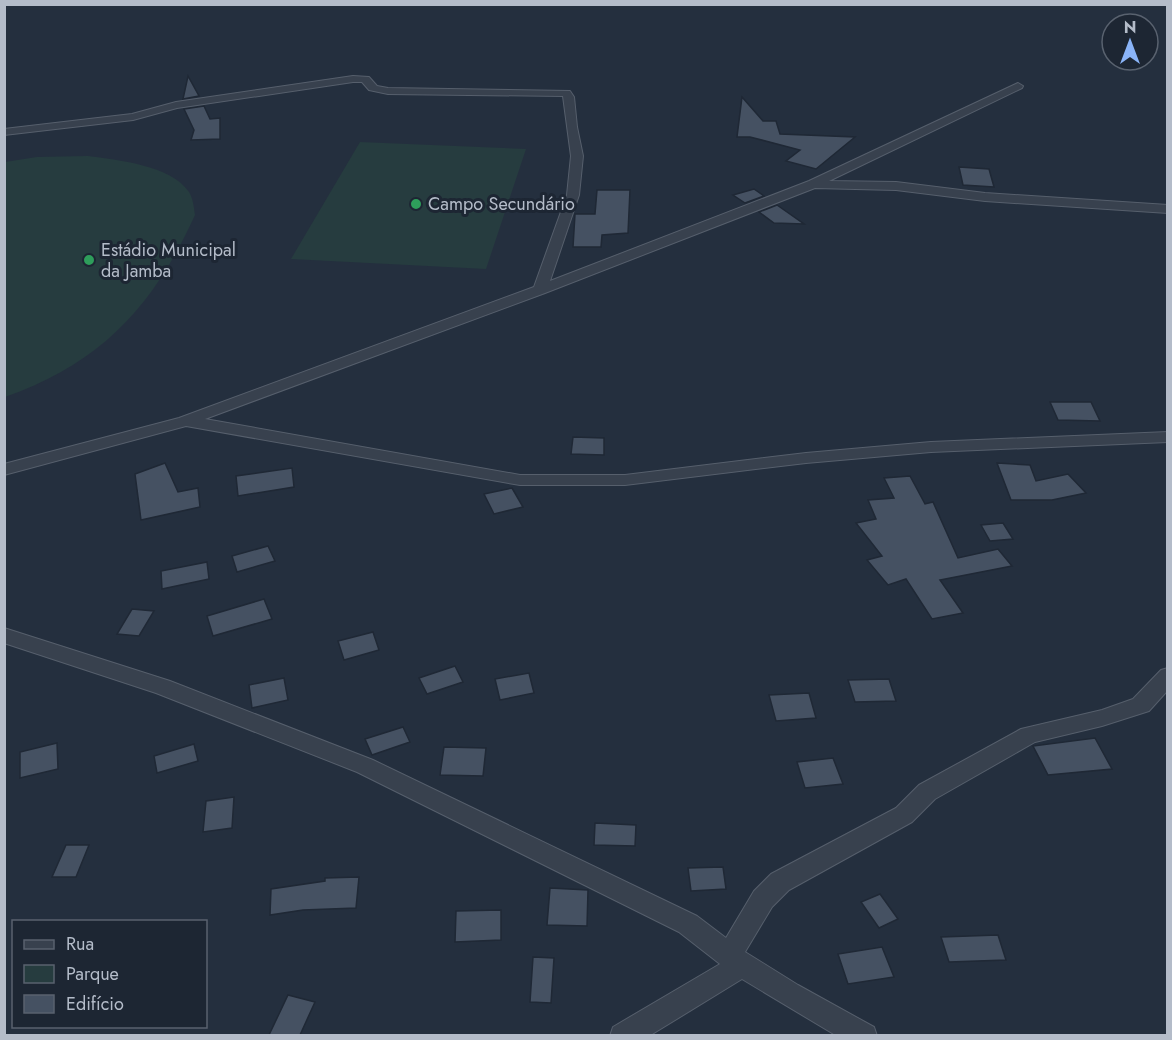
<svg xmlns="http://www.w3.org/2000/svg" width="1172" height="1040" viewBox="0 0 1172 1040" font-family="Jost,sans-serif">
<style>
.green{fill:#263c3f}
.building{fill:#455162;stroke:#1f2835;stroke-width:1.5}
.lines{fill:none;stroke-linecap:round;stroke-linejoin:round}
.minor-casing{stroke:#565f6c;stroke-width:2}
.minor{fill:#38414e;fill-rule:evenodd}
.leisure-dot{fill:#2e9e5b;stroke:#1d2633;stroke-width:2}
.labels{text-anchor:middle;dominant-baseline:central;stroke-width:6;stroke-linejoin:round;paint-order:stroke}
.far-poi-label{font-size:18px;fill:#b4bcc9;stroke:#1d2633;text-anchor:start}
</style>
<rect width="100%" height="100%" fill="#242f3e"/>
<g class="green">
<path d="M 360,142 L 526,149 L 486,269 L 291,259 Z"/>
<path d="M 88,156 C 117,160 171,165 189,192 C 193,198 194,208 195,215 C 153,307 101,363 5,397 L 5,162 L 37,157 Z"/>
</g>
<g class="building">
<path d="M 188,76 L 199,96 L 183,99 Z"/>
<path d="M 742,97 L 763,121 L 776,121 L 780,134 L 855,137 L 816,169 L 786,161 L 800,150 L 750,137 L 737,137 Z"/>
<path d="M 204,106 L 210,119 L 220,118 L 220,139 L 191,140 L 194,130 L 184,109 Z"/>
<path d="M 959,167 L 989,169 L 994,187 L 963,185 Z"/>
<path d="M 754,189 L 764,196 L 745,203 L 733,195 Z"/>
<path d="M 597,190 L 630,190 L 628,233 L 602,235 L 601,247 L 573,247 L 575,214 L 595,214 Z"/>
<path d="M 777,205 L 804,224 L 774,223 L 759,212 Z"/>
<path d="M 1050,402 L 1091,402 L 1100,421 L 1058,420 Z"/>
<path d="M 573,437 L 604,438 L 604,455 L 571,454 Z"/>
<path d="M 165,463 L 178,492 L 198,488 L 200,507 L 141,520 L 135,474 Z"/>
<path d="M 997,463 L 1030,465 L 1036,481 L 1068,474 L 1086,493 L 1052,500 L 1011,500 Z"/>
<path d="M 292,468 L 294,487 L 238,496 L 236,476 Z"/>
<path d="M 910,476 L 925,504 L 933,502 L 958,558 L 998,549 L 1012,566 L 940,580 L 963,613 L 932,619 L 906,579 L 888,585 L 867,560 L 882,556 L 856,523 L 876,519 L 868,500 L 894,498 L 884,478 Z"/>
<path d="M 512,488 L 523,507 L 494,514 L 484,494 Z"/>
<path d="M 1003,523 L 1013,539 L 990,541 L 981,525 Z"/>
<path d="M 268,546 L 275,561 L 237,572 L 232,556 Z"/>
<path d="M 207,562 L 209,579 L 162,589 L 161,571 Z"/>
<path d="M 264,599 L 272,619 L 213,636 L 207,616 Z"/>
<path d="M 132,609 L 154,611 L 139,636 L 117,634 Z"/>
<path d="M 373,632 L 379,650 L 344,660 L 338,641 Z"/>
<path d="M 455,666 L 463,682 L 427,694 L 419,678 Z"/>
<path d="M 529,673 L 534,693 L 500,700 L 495,679 Z"/>
<path d="M 284,678 L 288,700 L 252,708 L 249,685 Z"/>
<path d="M 889,679 L 896,701 L 855,702 L 848,680 Z"/>
<path d="M 809,693 L 816,718 L 776,721 L 769,695 Z"/>
<path d="M 403,727 L 410,742 L 372,755 L 365,739 Z"/>
<path d="M 1095,738 L 1112,769 L 1048,775 L 1033,746 Z"/>
<path d="M 57,743 L 58,769 L 20,778 L 20,752 Z"/>
<path d="M 194,744 L 198,761 L 157,773 L 154,756 Z"/>
<path d="M 444,747 L 486,748 L 483,776 L 440,775 Z"/>
<path d="M 833,758 L 843,784 L 805,788 L 797,762 Z"/>
<path d="M 234,797 L 232,828 L 203,832 L 206,801 Z"/>
<path d="M 595,823 L 636,825 L 635,846 L 594,845 Z"/>
<path d="M 66,845 L 89,845 L 76,877 L 52,877 Z"/>
<path d="M 723,867 L 726,889 L 691,891 L 688,868 Z"/>
<path d="M 359,877 L 356,908 L 303,910 L 270,915 L 271,889 L 325,881 L 325,878 Z"/>
<path d="M 550,888 L 588,890 L 587,926 L 547,925 Z"/>
<path d="M 880,894 L 898,919 L 879,928 L 861,902 Z"/>
<path d="M 501,910 L 501,940 L 455,942 L 456,911 Z"/>
<path d="M 998,935 L 1006,960 L 949,962 L 941,937 Z"/>
<path d="M 882,947 L 894,977 L 848,984 L 838,954 Z"/>
<path d="M 533,957 L 554,958 L 551,1003 L 530,1002 Z"/>
<path d="M 288,995 L 315,1002 L 300,1035 L 269,1035 Z"/>
</g>
<g class="lines">
<g class="minor-casing">
<g id="minor">
<path d="M 353,76 L 369,77 L 377,86 L 388,88 L 570,91 L 574,97 L 577,127 L 583,156 L 579,195 L 550,281 L 809,181 L 1018,83 L 1023,86 L 1022,88 L 829,181 L 896,182 L 985,193 L 1168,205 L 1168,213 L 985,201 L 896,190 L 815,188 L 545,293 L 205,419 L 520,475 L 625,475 L 806,453 L 931,442 L 1168,432 L 1168,442 L 931,452 L 806,463 L 625,485 L 520,485 L 186,426 L 4,475 L 4,464 L 179,418 L 534,287 L 567,195 L 571,156 L 563,96 L 388,94 L 369,90 L 362,82 L 353,82 L 177,108 L 133,120 L 4,135 L 4,129 L 132,114 L 176,102 Z"/>
<path d="M 4,628 L 170,681 L 373,760 L 697,916 L 726,938 L 754,891 L 771,874 L 896,808 L 919,785 L 1021,729 L 1102,710 L 1133,699 L 1161,670 L 1168,668 L 1168,690 L 1149,711 L 1102,726 L 1035,742 L 935,799 L 912,822 L 789,890 L 772,907 L 745,952 L 798,985 L 874,1027 L 877,1036 L 837,1036 L 742,979 L 649,1036 L 610,1036 L 613,1027 L 720,964 L 679,932 L 357,772 L 156,693 L 4,643 Z"/>
</g>
</g>
<use href="#minor" class="minor"/>
</g>
<g class="leisure-dot">
<circle cx="416" cy="204" r="6"/>
<circle cx="89" cy="260" r="6"/>
</g>
<g class="labels">
<g class="far-poi-label">
<text x="428" y="204">Campo Secundário</text>
<text x="101" y="250">Estádio Municipal<tspan x="101" dy="21">da Jamba</tspan></text>
</g>
</g>
<rect width="1172" height="1040" fill="none" stroke="#b4bcc9" stroke-width="12"/>
<rect x="12" y="920" width="195" height="108" fill="#1d2633" stroke="#59626f" stroke-width="1.5"/>
<rect x="24" y="940" width="30" height="9" fill="#38414e" stroke="#59626f" stroke-width="1.5"/>
<text x="66" y="950" font-size="18" fill="#b4bcc9">Rua</text>
<rect x="24" y="965" width="30" height="18" fill="#263c3f" stroke="#59626f" stroke-width="1.5"/>
<text x="66" y="980" font-size="18" fill="#b4bcc9">Parque</text>
<rect x="24" y="995" width="30" height="18" fill="#455162" stroke="#59626f" stroke-width="1.5"/>
<text x="66" y="1010" font-size="18" fill="#b4bcc9">Edifício</text>
<g transform="translate(1130 42)"><circle r="28" fill="#1d2633" stroke="#59626f" stroke-width="1.5"/>
<path d="M0-4.5L10 22L0 15L-10 22Z" fill="#8ab4f8"/>
<text y="-9" font-size="16" font-weight="bold" text-anchor="middle" fill="#b4bcc9">N</text>
</g>
</svg>
